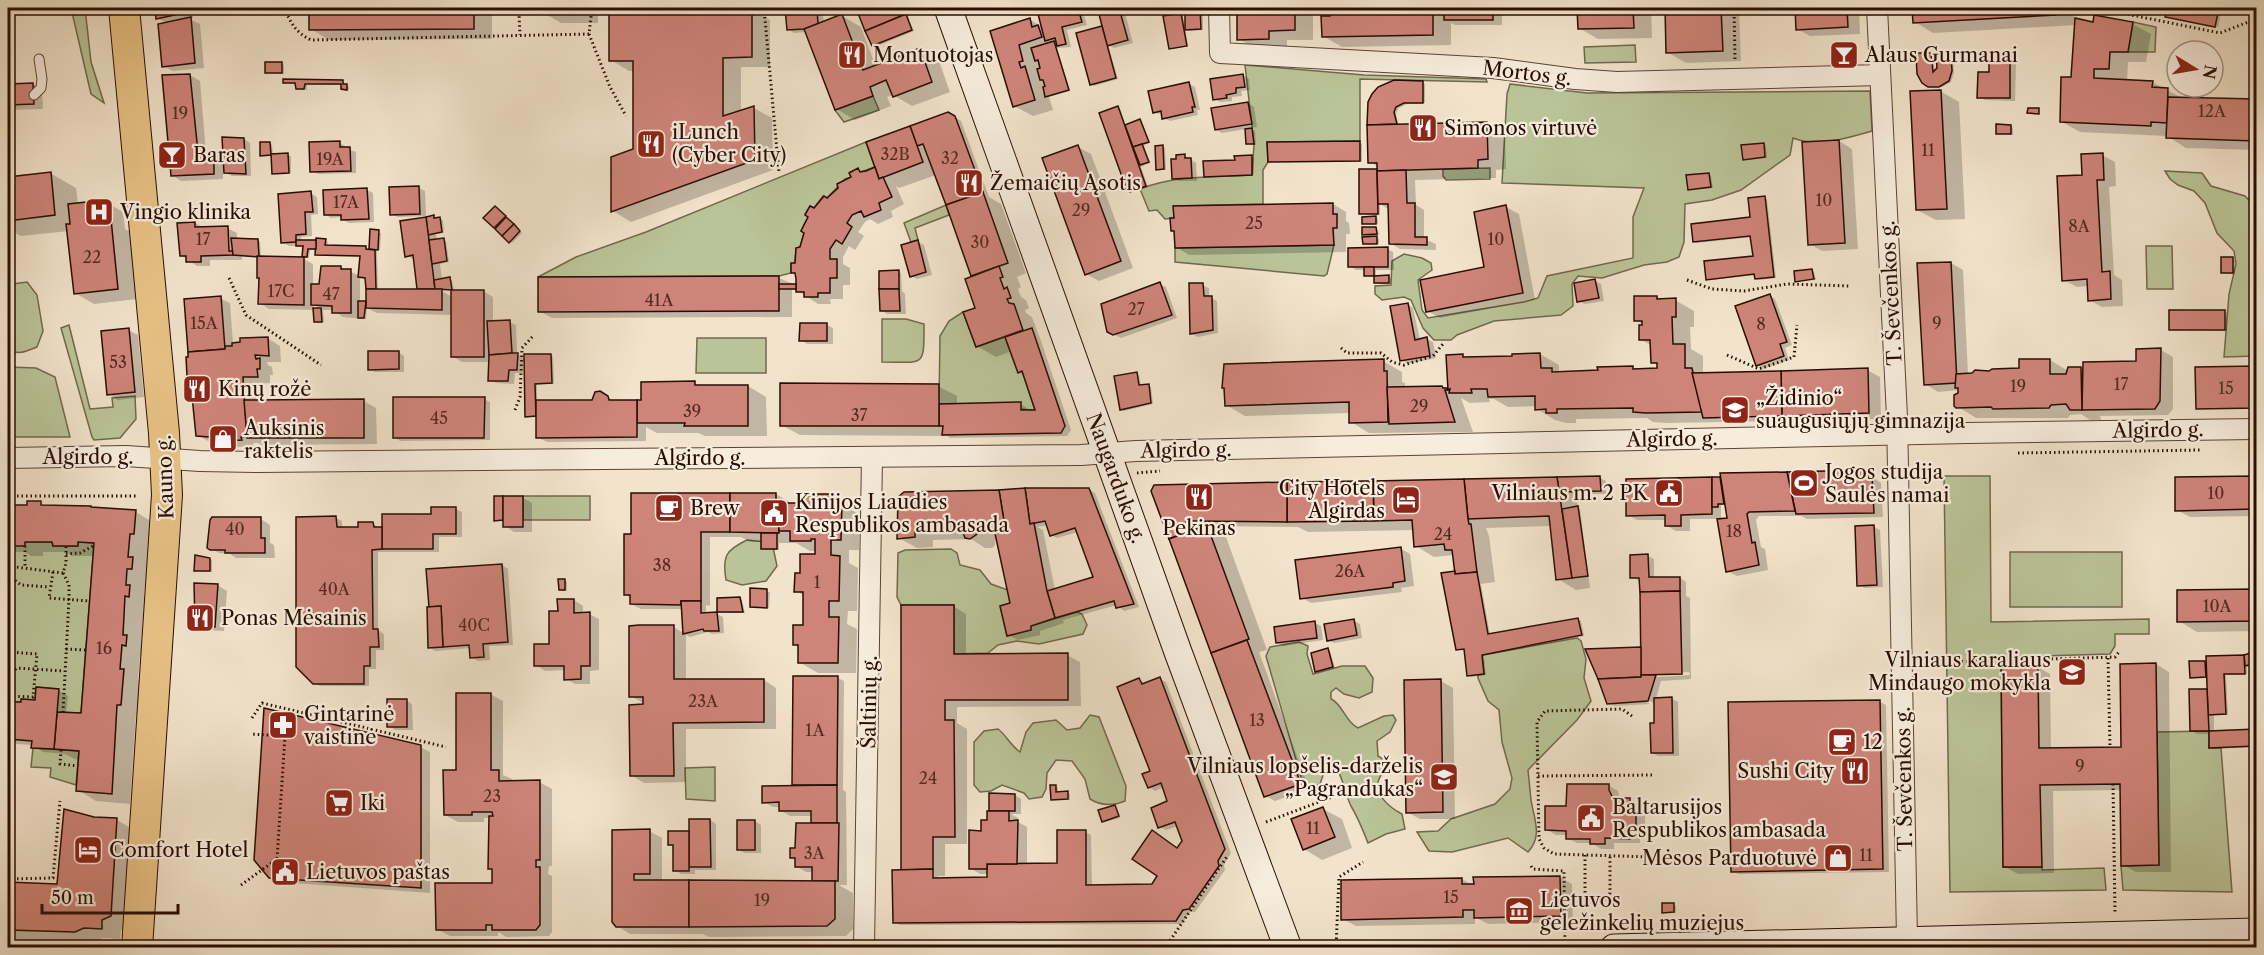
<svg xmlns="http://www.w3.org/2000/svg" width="2264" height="955" viewBox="0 0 2264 955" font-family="'Libre Caslon Text',serif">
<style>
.green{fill:#bac498;stroke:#72684d;stroke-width:1.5}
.shadow{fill:#0003;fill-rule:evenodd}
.building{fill:#cf847a;stroke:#290d02;stroke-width:1.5}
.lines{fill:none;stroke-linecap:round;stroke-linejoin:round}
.service-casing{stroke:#5b4334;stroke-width:11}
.minor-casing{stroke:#5b4334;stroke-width:22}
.secondary-casing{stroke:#290d02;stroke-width:29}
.primary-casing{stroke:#290d02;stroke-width:32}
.path{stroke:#290d02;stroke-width:3;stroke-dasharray:1.5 3;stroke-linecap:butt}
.service{stroke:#f7edde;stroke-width:9}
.minor{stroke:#f7edde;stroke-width:20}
.secondary{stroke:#f7edde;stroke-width:27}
.primary{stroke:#e9c286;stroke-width:30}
.labels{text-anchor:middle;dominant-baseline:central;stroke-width:4.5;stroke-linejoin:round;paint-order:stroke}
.number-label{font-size:16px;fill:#522b20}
.poi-label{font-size:20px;fill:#290d02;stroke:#f7edde;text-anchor:start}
.street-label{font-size:20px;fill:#290d02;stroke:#f7edde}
</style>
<rect width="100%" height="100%" fill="#f2e4cc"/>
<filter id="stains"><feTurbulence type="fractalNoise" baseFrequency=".00333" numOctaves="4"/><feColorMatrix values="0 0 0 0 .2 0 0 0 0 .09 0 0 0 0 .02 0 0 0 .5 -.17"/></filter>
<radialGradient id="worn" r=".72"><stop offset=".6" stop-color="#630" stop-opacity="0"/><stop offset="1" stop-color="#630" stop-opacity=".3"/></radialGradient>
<g class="green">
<path d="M 71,8 L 85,8 L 91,62 L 104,103 L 91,94 Z"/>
<path d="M 2133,22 L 2156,27 L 2155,52 L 2128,52 Z"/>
<path d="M 1635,45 L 1636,62 L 1585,63 L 1584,47 Z"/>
<path d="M 1245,65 L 1364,75 L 1486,79 L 1487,82 L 1360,79 L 1360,141 L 1267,142 L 1268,162 L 1263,170 L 1263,204 L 1174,206 L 1174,218 L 1165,219 L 1157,210 L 1149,211 L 1140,189 C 1176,175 1214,177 1252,175 L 1254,144 Z"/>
<path d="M 1510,84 L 1587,93 L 1870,91 L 1872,131 C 1847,138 1817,148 1793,138 L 1790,155 L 1741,190 L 1712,200 L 1685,204 L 1684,242 L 1679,257 L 1667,262 L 1644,265 L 1602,278 L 1578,276 L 1572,284 L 1573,306 L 1561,315 L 1494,321 L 1457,335 L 1451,340 L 1434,340 L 1423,328 L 1411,300 L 1404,297 L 1382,300 L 1375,294 L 1375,286 L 1391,285 L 1392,261 L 1404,254 L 1422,258 L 1431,263 L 1432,270 L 1418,280 L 1422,310 L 1428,318 L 1524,302 L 1538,298 L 1547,276 L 1633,258 L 1633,217 L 1644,188 L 1502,183 L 1507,94 Z"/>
<path d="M 873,96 L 879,110 L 844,122 L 835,110 Z"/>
<path d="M 866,142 L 875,167 L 860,172 L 858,169 L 850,172 L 851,177 L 845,179 L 827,198 L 823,196 L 814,208 L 810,206 L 805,214 L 808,217 L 801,231 L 804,233 L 800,247 L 796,248 L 795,263 L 791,264 L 791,273 L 779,276 L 538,277 L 576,257 L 646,232 Z"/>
<path d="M 1490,168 L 1490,179 L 1446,180 L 1443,176 L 1443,169 Z"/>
<path d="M 2165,171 L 2202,173 L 2211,186 L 2245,196 L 2256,208 L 2256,356 L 2224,357 L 2229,294 L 2236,264 L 2234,251 L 2217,233 L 2205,203 L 2194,191 L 2178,185 L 2170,179 Z"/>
<path d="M 946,205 L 949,215 L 915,228 L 918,240 L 911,242 L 904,223 Z"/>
<path d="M 1334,245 L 1327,274 L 1324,276 L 1175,262 L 1175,248 Z"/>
<path d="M 2146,246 L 2172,246 L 2173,289 L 2147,289 Z"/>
<path d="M 27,282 L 37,295 L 43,331 L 37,347 C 27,351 18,356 8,349 L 8,290 L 12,284 Z"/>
<path d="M 963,312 L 976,347 L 1005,337 L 1018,372 L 1022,371 L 1035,410 L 939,404 L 940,336 L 949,321 Z"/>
<path d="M 882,319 L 906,319 L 924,324 C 924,368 925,362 882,362 Z"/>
<path d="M 69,325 L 90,409 L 113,407 L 112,398 L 135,396 L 136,419 L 120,438 L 94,440 L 92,437 L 61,328 Z"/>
<path d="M 697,338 L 766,338 L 766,373 L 696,373 Z"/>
<path d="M 8,367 L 36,368 L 55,377 L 70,437 L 8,437 Z"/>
<path d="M 1944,476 L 1990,476 L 1991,622 L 2149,619 L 2149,634 L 2115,634 L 2115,646 L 2110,654 L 2001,657 L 2003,867 L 2042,867 L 2042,870 L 2104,868 L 2106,890 L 1950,892 Z"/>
<rect x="523" y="496" width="67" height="24"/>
<path d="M 747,540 L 766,542 L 773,547 L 777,566 L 766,581 L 742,585 L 726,580 C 722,556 726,550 747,540 Z"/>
<path d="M 25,542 L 52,542 L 53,546 L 77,546 L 78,542 L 94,543 L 81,713 L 57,712 L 58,689 L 36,687 L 35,700 L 22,699 L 21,702 L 8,702 L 8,543 L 25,546 Z"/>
<path d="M 951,549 L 957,553 L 960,565 L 980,570 L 991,584 L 1008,590 L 1010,603 L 1000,606 L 1007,636 L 1031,630 L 1031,626 L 1077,612 L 1082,614 L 1087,625 L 1083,634 L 1039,644 L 1017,641 L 998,645 L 988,653 L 954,654 L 954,605 L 901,605 L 897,597 L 898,553 L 905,550 Z"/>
<rect x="2010" y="552" width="112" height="55"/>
<path d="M 1577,638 L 1581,641 L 1586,659 L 1584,678 L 1591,701 L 1577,720 L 1528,770 C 1529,780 1530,790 1531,800 C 1534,819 1543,836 1528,852 L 1508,838 L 1452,852 L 1429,851 L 1417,832 L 1438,831 L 1451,819 L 1495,804 L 1510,789 L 1512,778 L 1502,742 L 1499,710 L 1488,701 L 1478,678 L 1478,675 L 1484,674 L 1482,655 Z"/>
<path d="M 1299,642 L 1308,646 L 1307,654 L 1313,674 L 1342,666 L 1365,666 L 1373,678 L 1372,692 L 1359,698 L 1344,694 L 1336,688 L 1331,692 L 1331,699 C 1343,704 1345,722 1358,728 L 1384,716 L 1393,715 L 1396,720 L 1390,732 L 1377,741 L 1378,756 L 1386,761 L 1388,765 C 1385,770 1381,774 1379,779 C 1373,794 1390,808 1402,814 L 1405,829 L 1386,834 L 1368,843 C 1363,830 1358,818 1351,806 C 1345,794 1344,781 1337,769 L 1326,767 L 1320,784 L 1311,788 L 1303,784 L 1266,656 L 1270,647 Z"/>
<path d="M 1090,715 L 1099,717 L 1126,786 L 1125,801 C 1113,806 1101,806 1090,799 L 1085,779 L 1072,761 L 1056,760 L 1047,773 L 1046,789 L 1042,797 L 1029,799 L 1024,793 L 1002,785 L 991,791 L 980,792 L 974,785 L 974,742 L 984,731 L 998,729 C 1007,736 1010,745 1020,752 L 1026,732 L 1033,723 L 1056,720 L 1067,730 L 1080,728 Z"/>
<path d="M 2209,731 L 2209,748 L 2221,748 L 2232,892 L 2123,890 L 2121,866 L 2159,865 L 2157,732 Z"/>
<path d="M 33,748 L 79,751 L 76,785 L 50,777 L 51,768 L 31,767 Z"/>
<path d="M 715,767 L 715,801 L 686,799 L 685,768 Z"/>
</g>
<g class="shadow">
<path d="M 157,8 L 192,8 L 193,18 L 190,19 L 200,24 L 204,68 L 173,71 L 163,66 L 167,23 L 157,18 Z"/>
<path d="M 311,8 L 492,8 L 492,39 L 329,40 L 311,29 Z"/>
<path d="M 542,8 L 598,8 L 598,23 L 561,23 L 542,12 Z"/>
<path d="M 787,8 L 822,8 L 824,23 L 842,16 L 861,27 L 876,67 L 920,50 L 939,61 L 950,92 L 912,106 L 893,95 L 887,97 L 891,106 L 855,120 L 837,109 L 807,32 L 794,33 L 788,29 Z"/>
<path d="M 857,8 L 904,8 L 914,31 L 875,47 L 873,45 Z"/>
<path d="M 1067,8 L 1082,8 L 1087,25 L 1067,30 L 1071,47 L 1057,48 L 1070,91 L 1049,97 L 1053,110 L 1033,116 L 1014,106 L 991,32 L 1030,20 L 1043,27 L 1039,15 Z"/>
<path d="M 1112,8 L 1124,9 L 1133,43 L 1114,48 L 1108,45 L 1118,79 L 1094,86 L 1092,84 L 1104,29 L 1100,11 Z"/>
<path d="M 1186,8 L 1203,8 L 1203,30 L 1189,31 L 1185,28 L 1188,46 L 1173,49 L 1171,48 L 1180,14 L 1183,16 L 1185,27 L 1187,26 Z"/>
<path d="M 1238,8 L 1313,8 L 1313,40 L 1287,40 L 1287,49 L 1257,50 L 1239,39 Z"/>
<path d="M 1332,8 L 1502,8 L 1502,25 L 1455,25 L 1451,23 L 1451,45 L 1342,47 L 1323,36 L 1332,17 Z"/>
<path d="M 1578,8 L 1651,8 L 1652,38 L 1598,39 L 1579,28 Z"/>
<path d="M 1666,8 L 1739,9 L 1741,61 L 1686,63 L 1667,52 Z"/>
<path d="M 1796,8 L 1859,8 L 1860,34 L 1810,36 L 1797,29 Z"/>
<path d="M 1914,8 L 2074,8 L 2074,20 L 2095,23 L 2132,24 L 2151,34 L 2146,62 L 2128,62 L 2127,81 L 2152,82 L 2184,99 L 2256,101 L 2256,150 L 2186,148 L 2167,136 L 2080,132 L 2062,122 L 2072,79 L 2076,25 L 1933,33 L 1915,22 Z"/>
<path d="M 2168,8 L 2222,8 L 2218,27 L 2169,18 L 2167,16 Z"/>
<path d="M 752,10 L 770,20 L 770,67 L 741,67 L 741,112 L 754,108 L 772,118 L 773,170 L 631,222 L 613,211 L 634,150 L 634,71 L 629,71 L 611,60 Z"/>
<path d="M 1849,49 L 1852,50 L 1852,63 L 1843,63 L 1840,62 Z"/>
<path d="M 1930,54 L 1933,56 L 1935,72 L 1951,55 L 1953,57 L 1954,73 L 1951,82 L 1942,87 L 1929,85 Z"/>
<path d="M 2010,61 L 2016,64 L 2015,101 L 1985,100 L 1979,97 L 1991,73 Z"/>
<path d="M 282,64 L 284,65 L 284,74 L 267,72 Z"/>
<path d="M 190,75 L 200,81 L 206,153 L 214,153 L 225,160 L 244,139 L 250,143 L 251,176 L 232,176 L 223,171 L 223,179 L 181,181 L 172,175 Z"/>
<path d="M 1243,75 L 1249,79 L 1250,90 L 1241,91 L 1242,96 L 1232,97 L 1232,101 L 1220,102 L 1214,99 Z"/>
<path d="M 343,81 L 345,85 L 349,87 L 349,90 L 343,88 L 343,85 L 307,84 L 307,90 L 300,90 L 297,88 L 297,84 L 285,82 Z"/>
<path d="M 1423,82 L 1425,84 L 1425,103 L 1407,104 L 1399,108 L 1396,114 L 1399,126 L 1486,124 L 1505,134 L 1506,169 L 1496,170 L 1496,178 L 1415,180 L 1416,205 L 1424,210 L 1424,239 L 1436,244 L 1436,250 L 1400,249 L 1390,243 L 1390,210 L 1380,204 L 1380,215 L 1361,214 L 1378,167 L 1370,162 L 1370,102 Z"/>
<path d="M 33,84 L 42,90 L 43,109 L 8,110 L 8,85 Z"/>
<path d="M 1189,84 L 1195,87 L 1200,110 L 1197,110 L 1198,115 L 1170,121 L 1164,118 L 1163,115 L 1154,112 Z"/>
<path d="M 1940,91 L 1959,102 L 1965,219 L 1936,220 L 1917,210 Z"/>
<path d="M 1248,103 L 1254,107 L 1257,127 L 1250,128 L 1255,131 L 1256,145 L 1247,144 L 1246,129 L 1222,133 L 1216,130 Z"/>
<path d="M 1118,108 L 1120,109 L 1126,126 L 1140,121 L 1142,122 L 1150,143 L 1144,145 L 1150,163 L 1141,167 L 1148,187 L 1134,192 L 1131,191 Z"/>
<path d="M 948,113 L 961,121 L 989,197 L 1001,204 L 1026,273 L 1017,277 L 1021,287 L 1018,289 L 1021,297 L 1026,300 L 1029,308 L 1025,310 L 1026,313 L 1032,317 L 1041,341 L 1071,430 L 1067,436 L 950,438 L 947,436 L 800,435 L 781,425 L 938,386 L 957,396 L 957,405 L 1020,404 L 1026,407 L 1027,412 L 1037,412 L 1024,375 L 1019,372 L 1012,351 L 996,357 L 977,346 L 977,309 L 973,277 L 936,175 L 899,188 L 896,186 L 904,204 L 891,211 L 893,217 L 878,224 L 870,219 L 865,222 L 858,232 L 864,236 L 855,250 L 849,246 L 843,257 L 843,264 L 850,268 L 850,285 L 843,285 L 843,299 L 830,299 L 831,304 L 818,304 L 797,290 L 792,290 L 792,317 L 552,318 L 539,311 L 779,278 L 798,286 L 797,275 L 793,273 L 815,210 L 858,170 L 863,173 L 875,169 ZM 937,388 L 940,388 L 940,406 L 937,406 Z"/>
<path d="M 2011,126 L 2013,128 L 2013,135 L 1997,133 Z"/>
<path d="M 1839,141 L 1852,149 L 1858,249 L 1822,251 L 1810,244 Z"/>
<path d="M 1360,142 L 1362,144 L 1362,162 L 1269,161 Z"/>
<path d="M 270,143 L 272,145 L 273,155 L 291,156 L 291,173 L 273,173 L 272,156 L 262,155 Z"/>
<path d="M 339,143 L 345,146 L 345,148 L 356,152 L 356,173 L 318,174 L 312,171 Z"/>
<path d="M 1764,144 L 1766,146 L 1767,158 L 1744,159 Z"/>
<path d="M 1078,147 L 1091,154 L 1133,268 L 1099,281 L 1086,274 Z"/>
<path d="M 1163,147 L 1165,148 L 1166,170 L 1160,170 L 1157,169 Z"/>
<path d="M 2102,155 L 2115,162 L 2116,186 L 2109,187 L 2114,275 L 2122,280 L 2123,306 L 2102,307 L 2089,300 L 2088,286 L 2077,287 L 2064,280 L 2083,176 Z"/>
<path d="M 1185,156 L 1196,163 L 1197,181 L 1179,181 L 1173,178 Z"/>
<path d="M 1251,157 L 1254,158 L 1254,174 L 1206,176 Z"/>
<path d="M 50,173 L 76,188 L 78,204 L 104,201 L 123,212 L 125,229 L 129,231 L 137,299 L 94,304 L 75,293 L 69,231 L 21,236 L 8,229 L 8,178 Z"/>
<path d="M 1709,174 L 1711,176 L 1713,188 L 1689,189 Z"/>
<path d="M 419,188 L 425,191 L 426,216 L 398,217 L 391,214 Z"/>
<path d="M 367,190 L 373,193 L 374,222 L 349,223 L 343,220 L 342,217 L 331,218 L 325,214 Z"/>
<path d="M 311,193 L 317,197 L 318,214 L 311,215 L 312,236 L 301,237 L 302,242 L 325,240 L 328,242 L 328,246 L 365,248 L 370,251 L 372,231 L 381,233 L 380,250 L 377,250 L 378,290 L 419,291 L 415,260 L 407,256 L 434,217 L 443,220 L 444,233 L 436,234 L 437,241 L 446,241 L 449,262 L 440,264 L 442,280 L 452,280 L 454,291 L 483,291 L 493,297 L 493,322 L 509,322 L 516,325 L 517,354 L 526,359 L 551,355 L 553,357 L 554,384 L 537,384 L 537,402 L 592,401 L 600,393 L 614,401 L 642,401 L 642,383 L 695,383 L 702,387 L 748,386 L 766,397 L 767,436 L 705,436 L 698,433 L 657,433 L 646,427 L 646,441 L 547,442 L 537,437 L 537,417 L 527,416 L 526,362 L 523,362 L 523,373 L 515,373 L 514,384 L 496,383 L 490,380 L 489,362 L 462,362 L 452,356 L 452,315 L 377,313 L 367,308 L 366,319 L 362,319 L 343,317 L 333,310 L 323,310 L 324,322 L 318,323 L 315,321 L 315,310 L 269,309 L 260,303 L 258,257 L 242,256 L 242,260 L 210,260 L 210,266 L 197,266 L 181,255 L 195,223 L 204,228 L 227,228 L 237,233 L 237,240 L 258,240 L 260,242 L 261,258 L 304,259 L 313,264 L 313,286 L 320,286 L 340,267 L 360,276 L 362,256 L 320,255 L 317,254 L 317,250 L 310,250 L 309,258 L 304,258 L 304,246 L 289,246 L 283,242 ZM 360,276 L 367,278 L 368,302 L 360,302 ZM 440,290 L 452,290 L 452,297 ZM 313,304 L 322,309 L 313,309 Z"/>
<path d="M 1765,198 L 1767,199 L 1776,278 L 1759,280 L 1756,275 L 1710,280 L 1707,279 L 1754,257 L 1752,237 L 1697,243 L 1694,242 L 1752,219 Z"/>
<path d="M 1333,204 L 1346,212 L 1346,221 L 1349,223 L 1350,234 L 1346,234 L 1346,252 L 1189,255 L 1176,247 L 1176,232 L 1172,230 Z"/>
<path d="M 1506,207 L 1519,214 L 1535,300 L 1440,318 L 1427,311 L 1486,268 Z"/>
<path d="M 498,209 L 522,233 L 512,243 L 495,227 Z"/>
<path d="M 1376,218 L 1378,219 L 1378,224 L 1364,223 Z"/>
<path d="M 1376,228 L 1378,230 L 1379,235 L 1372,235 L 1379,239 L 1379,244 L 1364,243 L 1371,238 L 1364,234 Z"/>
<path d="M 918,242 L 924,245 L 932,275 L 917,279 L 911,276 Z"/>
<path d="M 1387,249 L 1393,252 L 1394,270 L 1376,270 L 1376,277 L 1389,277 L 1391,278 L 1391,284 L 1378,284 L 1375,282 L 1375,276 L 1366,275 L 1366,270 L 1356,270 L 1350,266 Z"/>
<path d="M 2232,258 L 2235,260 L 2235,274 L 2222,272 Z"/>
<path d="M 1951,263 L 1963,270 L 1968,375 L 1983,371 L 2021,369 L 2050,360 L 2068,371 L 2081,368 L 2084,370 L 2138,362 L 2161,350 L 2173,357 L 2173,409 L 2168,415 L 2100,416 L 2101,420 L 2090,420 L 2081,414 L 2070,415 L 2068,418 L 1976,418 L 1955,405 L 1960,390 L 1938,392 L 1925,384 Z"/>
<path d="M 1812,270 L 1814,272 L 1816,280 L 1797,281 Z"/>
<path d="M 899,272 L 901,273 L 902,291 L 905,294 L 906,314 L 887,314 L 881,310 Z"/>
<path d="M 1595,281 L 1601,284 L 1604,301 L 1585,304 L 1579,301 Z"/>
<path d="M 1159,284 L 1166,287 L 1177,318 L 1121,338 L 1108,331 Z"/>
<path d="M 1202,285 L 1209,288 L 1209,297 L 1217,301 L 1218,333 L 1198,337 L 1192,334 Z"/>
<path d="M 1769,295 L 1775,299 L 1792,345 L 1785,348 L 1789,360 L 1763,369 L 1757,365 Z"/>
<path d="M 1657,297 L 1662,300 L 1675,300 L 1694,311 L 1694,327 L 1690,327 L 1691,349 L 1703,356 L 1703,374 L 1867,370 L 1880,377 L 1881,419 L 1666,423 L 1653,422 L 1647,418 L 1576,419 L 1576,423 L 1566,423 L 1555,420 L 1537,409 L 1537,406 L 1508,407 L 1494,399 L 1489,399 L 1490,402 L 1470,403 L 1461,398 L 1473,432 L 1369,433 L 1351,422 L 1350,413 L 1245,416 L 1226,405 L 1383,361 L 1402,372 L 1402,382 L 1405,383 L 1405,388 L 1442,387 L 1448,391 L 1448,356 L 1463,356 L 1468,359 L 1540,354 L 1559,365 L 1559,373 L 1599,372 L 1632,367 L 1637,370 L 1658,370 L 1658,365 L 1652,362 L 1652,346 L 1640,339 L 1646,326 L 1636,320 ZM 1790,414 L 1790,417 L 1719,419 L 1719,416 Z"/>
<path d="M 220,298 L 230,303 L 233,344 L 267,338 L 280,346 L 281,362 L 267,362 L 268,365 L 272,367 L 273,375 L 270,375 L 270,383 L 255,384 L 256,402 L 364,401 L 376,408 L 377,444 L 261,445 L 258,443 L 253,443 L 254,446 L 238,447 L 232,444 L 211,443 L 198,435 L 192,377 L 189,375 Z"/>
<path d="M 1407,304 L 1413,308 L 1420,340 L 1426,339 L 1433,342 L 1436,358 L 1408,364 L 1402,360 Z"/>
<path d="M 2225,311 L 2227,313 L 2227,331 L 2171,329 Z"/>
<path d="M 801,324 L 827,325 L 833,328 L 833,344 L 807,344 L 801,340 Z"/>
<path d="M 128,330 L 138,335 L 144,397 L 118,400 L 109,394 Z"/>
<path d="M 398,352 L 404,356 L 404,372 L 375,372 L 369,369 Z"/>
<path d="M 2256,368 L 2256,409 L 2197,408 L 2197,369 Z"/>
<path d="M 1137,374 L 1139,375 L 1141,387 L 1151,387 L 1153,404 L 1124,411 L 1121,409 Z"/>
<path d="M 484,399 L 490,402 L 490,440 L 400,441 L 394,437 Z"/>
<path d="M 1866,472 L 1881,483 L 1883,517 L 1807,519 L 1801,516 L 1759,516 L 1756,520 L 1761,547 L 1765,549 L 1768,570 L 1737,576 L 1727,571 L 1719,519 L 1690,519 L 1690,531 L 1676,531 L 1667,526 L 1667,520 L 1637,520 L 1628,515 L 1712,479 L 1722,478 L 1721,474 ZM 1726,504 L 1728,519 L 1721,520 L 1721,505 Z"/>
<path d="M 1600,478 L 1606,481 L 1606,494 L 1576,494 L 1578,508 L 1580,509 L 1590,588 L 1576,590 L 1558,579 L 1552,526 L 1486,528 L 1489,536 L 1495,582 L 1481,584 L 1490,635 L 1578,619 L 1581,621 L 1584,636 L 1484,656 L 1486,675 L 1471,677 L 1468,675 L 1465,650 L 1457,649 L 1454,555 L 1434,557 L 1416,546 L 1415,530 L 1308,532 L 1298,527 L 1207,526 L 1226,537 L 1267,650 L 1259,652 L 1309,789 L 1275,801 L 1266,796 L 1152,491 ZM 1195,526 L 1207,526 L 1196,530 Z"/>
<path d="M 2176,478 L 2256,478 L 2256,516 L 2190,517 L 2177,510 Z"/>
<path d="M 1089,489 L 1095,493 L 1139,607 L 1124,611 L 1117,605 L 1063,620 L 1064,623 L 1040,631 L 1040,635 L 1018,640 L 1008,635 L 1012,604 L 996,533 L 995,545 L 992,548 L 985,548 L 971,539 L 933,540 L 933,547 L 917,548 L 899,538 L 899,498 ZM 1048,525 L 1051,535 L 1057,538 L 1078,532 L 1095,578 L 1055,590 L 1043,530 L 1037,527 Z"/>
<path d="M 776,494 L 794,505 L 802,505 L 832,496 L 850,507 L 850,509 L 860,515 L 859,550 L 849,550 L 849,563 L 858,568 L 857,611 L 848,611 L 847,624 L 857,629 L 856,673 L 818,673 L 799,662 L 800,647 L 794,644 L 804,627 L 805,596 L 796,591 L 801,574 L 816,555 L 816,551 L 810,551 L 796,543 L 779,543 L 779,550 L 765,550 L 763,548 L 763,542 L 750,542 L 741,537 L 710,537 L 710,606 L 706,605 L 706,615 L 717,614 L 723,617 L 724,633 L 712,634 L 708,632 L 690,637 L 686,635 L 686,680 L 764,680 L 776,688 L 776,729 L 686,729 L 686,782 L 644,783 L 631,775 L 648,706 L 631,696 L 673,627 L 684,633 L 683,609 L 641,609 L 631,604 L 631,598 L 626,595 L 632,536 L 632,495 Z"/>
<path d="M 523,498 L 532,503 L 532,532 L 514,532 L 505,526 L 505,521 L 496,520 Z"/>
<path d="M 8,503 L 15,507 L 28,507 L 41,503 L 48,507 L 136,512 L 154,523 L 153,544 L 148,543 L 147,567 L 151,569 L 150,579 L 146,578 L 144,595 L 149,597 L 148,606 L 144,606 L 141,645 L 145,647 L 144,656 L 140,655 L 138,679 L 142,681 L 140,715 L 136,715 L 130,804 L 96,801 L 78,790 L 80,760 L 75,759 L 65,754 L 43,752 L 33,745 L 16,744 L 8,739 L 8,703 L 23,704 L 36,701 L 58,690 L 68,696 L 66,714 L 83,715 L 94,556 L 73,556 L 66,552 L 43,552 L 43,556 L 31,556 L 25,552 L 8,552 Z"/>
<path d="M 433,509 L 456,509 L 462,512 L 462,537 L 439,537 L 439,552 L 378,552 L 378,630 L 384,634 L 384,650 L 376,650 L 376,669 L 369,669 L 369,686 L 320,686 L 314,683 L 336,518 L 342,521 L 342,529 L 360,529 L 373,523 L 379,529 L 433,515 Z"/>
<path d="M 261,519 L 270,525 L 270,543 L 274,545 L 275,558 L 236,558 L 230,554 L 219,553 L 209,547 Z"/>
<path d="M 1874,527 L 1880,530 L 1883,587 L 1865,588 L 1859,585 L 1856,528 Z"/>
<path d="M 1400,548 L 1410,554 L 1414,586 L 1401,588 L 1402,592 L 1311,603 L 1302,598 Z"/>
<path d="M 1648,556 L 1654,559 L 1654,579 L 1680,578 L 1686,582 L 1686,596 L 1690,598 L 1691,679 L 1661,681 L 1656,699 L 1672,699 L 1678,702 L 1679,756 L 1658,756 L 1652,753 L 1656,725 L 1655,704 L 1642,696 L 1641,699 L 1650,704 L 1615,706 L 1608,703 L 1642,648 L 1641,581 L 1632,577 ZM 1689,672 L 1690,675 L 1657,677 L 1654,674 Z"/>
<path d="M 210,559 L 212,560 L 212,572 L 196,570 Z"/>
<path d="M 502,565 L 508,569 L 513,645 L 489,646 L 490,660 L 478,661 L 472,657 L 471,648 L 435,651 L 429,647 Z"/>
<path d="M 565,580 L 567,582 L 567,591 L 563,591 L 560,589 Z"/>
<path d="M 217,585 L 227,591 L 224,631 L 206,630 L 196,625 Z"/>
<path d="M 752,590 L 770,592 L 769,608 L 751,607 Z"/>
<path d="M 2256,591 L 2256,631 L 2197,632 L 2179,621 L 2178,592 Z"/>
<path d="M 719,599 L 740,599 L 742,600 L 745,613 L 719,613 Z"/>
<path d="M 574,600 L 583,606 L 583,614 L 589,614 L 599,619 L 599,670 L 590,671 L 590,684 L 575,684 L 566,679 L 566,670 L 545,671 L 536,665 L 550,646 Z"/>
<path d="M 953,606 L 966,614 L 966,655 L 1067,655 L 1080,662 L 1081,706 L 957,707 L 957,723 L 967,729 L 967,844 L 945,844 L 945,876 L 938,876 L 938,879 L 989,879 L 989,874 L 980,874 L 970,868 L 988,822 L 1015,795 L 1021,799 L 1021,814 L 1011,814 L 1018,818 L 1018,822 L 1027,827 L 1027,865 L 1059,865 L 1085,832 L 1091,835 L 1092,886 L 1153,886 L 1184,841 L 1178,826 L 1166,830 L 1160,827 L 1169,802 L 1164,787 L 1155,791 L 1149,787 L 1151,772 L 1139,680 L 1146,684 L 1160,679 L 1166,682 L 1231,853 L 1224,865 L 1225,870 L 1195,912 L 1190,912 L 1182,924 L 900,925 L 894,922 Z"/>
<path d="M 8,615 L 12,617 L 12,630 L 8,630 Z"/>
<path d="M 1354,621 L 1360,624 L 1362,638 L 1334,643 L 1328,640 Z"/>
<path d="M 1315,623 L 1321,626 L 1323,640 L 1283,646 L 1277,643 Z"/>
<path d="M 1328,650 L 1330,651 L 1335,668 L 1319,672 L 1317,671 Z"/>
<path d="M 2256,653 L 2256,665 L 2247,667 L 2247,674 L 2226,675 L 2228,715 L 2214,715 L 2214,732 L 2256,730 L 2256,747 L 2213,749 L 2211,748 L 2210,734 L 2197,734 L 2191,730 L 2207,690 L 2209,692 L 2208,678 L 2191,677 L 2191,663 L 2208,662 L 2208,658 L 2245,656 Z"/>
<path d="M 2156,664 L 2169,672 L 2171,872 L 2136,872 L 2123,865 L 2122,790 L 2053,791 L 2054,873 L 2018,874 L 2005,867 L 2038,667 L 2050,674 L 2051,749 L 2122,748 Z"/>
<path d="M 838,678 L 844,681 L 843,790 L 846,792 L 847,885 L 839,885 L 853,893 L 853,929 L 846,936 L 709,937 L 703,934 L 630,934 L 617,926 L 614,922 L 649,831 L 662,838 L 662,881 L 813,882 L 813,872 L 806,872 L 796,866 L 796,860 L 791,857 L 812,824 L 812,816 L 790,816 L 780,810 L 780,807 L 773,807 L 764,802 L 798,787 L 794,784 Z"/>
<path d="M 1441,681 L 1453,688 L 1455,819 L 1420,819 L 1407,812 Z"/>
<path d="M 490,694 L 503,701 L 503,775 L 512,779 L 512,782 L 539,782 L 552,789 L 552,866 L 549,866 L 548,874 L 552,876 L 552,932 L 549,936 L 506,937 L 498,932 L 498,936 L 450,936 L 437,929 L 494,885 L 494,870 L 490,868 L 490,818 L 484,818 L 484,822 L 458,822 L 445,815 L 457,771 Z"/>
<path d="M 406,700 L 412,704 L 413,730 L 395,730 L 389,726 Z"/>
<path d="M 1880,702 L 1886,705 L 1889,872 L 1738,874 L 1732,871 Z"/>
<path d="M 420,747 L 430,752 L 430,893 L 280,882 L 270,876 Z"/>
<path d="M 1608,785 L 1618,791 L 1620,800 L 1630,800 L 1640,805 L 1639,812 L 1645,816 L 1645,832 L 1640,832 L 1640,843 L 1614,843 L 1614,849 L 1601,849 L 1592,843 L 1577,843 L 1567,838 L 1567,835 L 1556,835 L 1547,830 L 1567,808 Z"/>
<path d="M 1055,786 L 1058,788 L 1058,793 L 1070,794 L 1070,800 L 1052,799 Z"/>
<path d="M 1115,807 L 1117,808 L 1120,818 L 1105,822 L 1103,821 Z"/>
<path d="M 1323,809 L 1342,819 L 1352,848 L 1322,860 L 1304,849 Z"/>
<path d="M 94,818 L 117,820 L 136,831 L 129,926 L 121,930 L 120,939 L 103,938 L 94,942 L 8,939 L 8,884 L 59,885 Z"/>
<path d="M 710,820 L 716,824 L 716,870 L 695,870 L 695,874 L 681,874 L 675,870 L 674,847 L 670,845 Z"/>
<path d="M 738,821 L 755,821 L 761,825 L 761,853 L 744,853 L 738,849 Z"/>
<path d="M 1560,877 L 1572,884 L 1573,922 L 1488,924 L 1475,917 L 1475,924 L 1356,926 L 1343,919 L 1462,879 L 1472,885 Z"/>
<path d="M 1673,905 L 1676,906 L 1676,913 L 1664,912 Z"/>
</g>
<g class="building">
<path d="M 155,8 L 183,8 L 184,13 L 156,19 Z"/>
<path d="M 309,8 L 474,8 L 474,29 L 309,30 Z"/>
<rect x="541" y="8" width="39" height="5"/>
<path d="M 752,8 L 752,57 L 723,58 L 723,116 L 754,106 L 755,160 L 611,212 L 611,157 L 633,149 L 633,61 L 609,61 L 609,9 Z"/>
<path d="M 785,8 L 817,8 L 818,24 L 804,29 L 787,30 Z"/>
<path d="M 856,8 L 903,8 L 906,14 L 865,31 Z"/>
<path d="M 1062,8 L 1078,8 L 1082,22 L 1062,27 L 1066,44 L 1057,46 L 1055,38 L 1045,41 L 1038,14 Z"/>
<path d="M 1107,8 L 1119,8 L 1128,40 L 1107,46 L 1098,10 Z"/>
<path d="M 1185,8 L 1200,8 L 1201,29 L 1185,30 Z"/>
<path d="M 1237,8 L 1295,8 L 1295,30 L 1269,31 L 1269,39 L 1237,40 Z"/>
<path d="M 1330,8 L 1433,8 L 1433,35 L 1322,37 L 1321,16 L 1330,16 Z"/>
<rect x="1444" y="8" width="49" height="12"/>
<path d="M 1577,8 L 1633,8 L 1634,28 L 1578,29 Z"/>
<path d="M 1665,8 L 1721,8 L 1723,51 L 1666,53 Z"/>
<path d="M 1795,8 L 1847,8 L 1848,27 L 1796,30 Z"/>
<path d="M 1912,8 L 2056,8 L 2056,15 L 1913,23 Z"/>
<path d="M 2167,8 L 2219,8 L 2215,27 L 2165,17 Z"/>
<path d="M 1181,13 L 1187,46 L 1169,49 L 1163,16 Z"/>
<path d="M 842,14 L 863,70 L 920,48 L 932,82 L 893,97 L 886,80 L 870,87 L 873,96 L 835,110 L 804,29 Z"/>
<path d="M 906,14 L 912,30 L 872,46 L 865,31 Z"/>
<path d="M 2094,15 L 2133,22 L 2128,52 L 2110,52 L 2109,69 L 2094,69 L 2094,78 L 2153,81 L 2152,87 L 2168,88 L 2167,123 L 2151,122 L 2151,126 L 2060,122 L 2061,77 L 2071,77 L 2075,18 L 2093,22 Z"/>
<path d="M 191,17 L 195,63 L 162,67 L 158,24 Z"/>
<path d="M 1030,18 L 1032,27 L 1038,25 L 1042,37 L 1019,45 L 1023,61 L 1019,62 L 1021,68 L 1025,66 L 1035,100 L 1013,107 L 990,31 Z"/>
<path d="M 1102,26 L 1116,78 L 1090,85 L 1076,33 Z"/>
<path d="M 1054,41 L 1069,90 L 1045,97 L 1043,87 L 1045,86 L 1043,80 L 1040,80 L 1037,69 L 1040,68 L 1038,60 L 1035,61 L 1031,48 Z"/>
<path d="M 1839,48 L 1849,48 L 1850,62 L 1839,63 Z"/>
<path d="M 1916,53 L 1931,53 L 1933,72 L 1937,68 L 1936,55 L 1951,54 L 1952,71 L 1949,81 L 1939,87 L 1928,87 L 1922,83 L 1917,74 Z"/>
<path d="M 1989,59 L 2010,59 L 2010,98 L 1977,98 L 1978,72 L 1989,72 Z"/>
<rect x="265" y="62" width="17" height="11"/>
<path d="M 190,74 L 198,152 L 214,152 L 214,174 L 171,176 L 162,75 Z"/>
<path d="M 1243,74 L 1245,87 L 1236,88 L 1236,93 L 1226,95 L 1227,98 L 1213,100 L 1210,79 Z"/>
<path d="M 283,79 L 343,80 L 343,84 L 347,84 L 347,90 L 341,89 L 341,84 L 305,84 L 304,89 L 296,89 L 295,83 L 283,83 Z"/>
<path d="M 1394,80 L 1423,81 L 1423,103 L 1404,103 L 1396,107 L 1394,112 L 1397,124 L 1367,125 L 1368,102 L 1372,94 L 1378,87 Z"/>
<path d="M 1189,82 L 1195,107 L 1192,107 L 1193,112 L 1162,119 L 1161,111 L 1153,113 L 1148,91 Z"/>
<path d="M 33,83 L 34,104 L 8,105 L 8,84 Z"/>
<path d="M 1941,90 L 1947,209 L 1916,210 L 1910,91 Z"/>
<path d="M 2168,97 L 2256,99 L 2256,141 L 2166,138 Z"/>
<path d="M 1248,102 L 1252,124 L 1215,130 L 1211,108 Z"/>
<path d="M 1118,106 L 1146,186 L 1130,192 L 1128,185 L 1125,185 L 1099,113 Z"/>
<path d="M 2028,108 L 2039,108 L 2039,114 L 2027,113 Z"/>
<path d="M 948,112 L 955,116 L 983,192 L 946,205 L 923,144 L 917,146 L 910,126 Z"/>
<path d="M 1140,119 L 1149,142 L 1133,147 L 1125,125 Z"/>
<path d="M 1487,122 L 1488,159 L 1478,160 L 1478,168 L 1377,171 L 1377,163 L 1368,163 L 1367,125 Z"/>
<path d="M 1996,124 L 2011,125 L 2011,134 L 1996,134 Z"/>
<path d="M 910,126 L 923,162 L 879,179 L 866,142 Z"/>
<path d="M 1252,128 L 1254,144 L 1246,144 L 1245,129 Z"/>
<path d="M 222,137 L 244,138 L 246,174 L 224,173 Z"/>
<path d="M 1839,140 L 1845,243 L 1808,245 L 1802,142 Z"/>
<path d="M 340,141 L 340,147 L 350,147 L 351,171 L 310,172 L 309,142 Z"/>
<path d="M 1360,141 L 1360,161 L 1268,162 L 1267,142 Z"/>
<path d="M 260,142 L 270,142 L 271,155 L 260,156 Z"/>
<path d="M 1764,143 L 1765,157 L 1743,160 L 1741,145 Z"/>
<path d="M 1142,144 L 1149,162 L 1140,165 L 1133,147 Z"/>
<path d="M 1078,145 L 1121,261 L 1085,275 L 1042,158 Z"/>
<path d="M 1163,145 L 1164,169 L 1156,170 L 1155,146 Z"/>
<path d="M 288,153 L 289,173 L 272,174 L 271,154 Z"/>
<path d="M 2103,153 L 2104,180 L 2097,180 L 2102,272 L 2110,271 L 2111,299 L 2088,301 L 2087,279 L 2062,281 L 2057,176 L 2082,175 L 2081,154 Z"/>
<path d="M 1185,154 L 1185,158 L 1191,158 L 1192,178 L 1172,179 L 1171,159 L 1176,159 L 1176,155 Z"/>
<path d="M 1252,155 L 1252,175 L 1204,177 L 1203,161 L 1235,160 L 1234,156 Z"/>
<path d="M 875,167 L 879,179 L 883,177 L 892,197 L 879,203 L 881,210 L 864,217 L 861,211 L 852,215 L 847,223 L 852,227 L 842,244 L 836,240 L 830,249 L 830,259 L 837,259 L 837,278 L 830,278 L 830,293 L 818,293 L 818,297 L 804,297 L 804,292 L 796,292 L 796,279 L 795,273 L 791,273 L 791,263 L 795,263 L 796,248 L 800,247 L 804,233 L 801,231 L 808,217 L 805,215 L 810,206 L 814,208 L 824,196 L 827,198 L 838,188 L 837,184 L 851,177 L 849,173 L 858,168 L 860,172 L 866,171 Z"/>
<path d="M 1359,169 L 1377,169 L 1378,214 L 1359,214 Z"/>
<path d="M 1406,170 L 1407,203 L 1415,203 L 1415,237 L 1427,237 L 1427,245 L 1389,244 L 1388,204 L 1378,204 L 1377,171 Z"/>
<path d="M 51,172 L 55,215 L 8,221 L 8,177 Z"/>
<path d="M 1709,173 L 1711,187 L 1688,190 L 1686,175 Z"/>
<path d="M 419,186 L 420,214 L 390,215 L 389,187 Z"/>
<path d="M 367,188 L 369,219 L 341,220 L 341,215 L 324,215 L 323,190 Z"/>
<path d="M 311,191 L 313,212 L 305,212 L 306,234 L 296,235 L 296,242 L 281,243 L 278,194 Z"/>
<path d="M 983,192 L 1008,263 L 971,276 L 946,205 Z"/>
<path d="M 1765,196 L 1774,277 L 1755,279 L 1754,274 L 1706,280 L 1704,261 L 1753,256 L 1750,236 L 1693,242 L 1691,224 L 1750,217 L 1748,198 Z"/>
<path d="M 105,200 L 107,219 L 111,219 L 118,289 L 74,294 L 66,224 L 70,224 L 68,204 Z"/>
<path d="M 1333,203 L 1333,214 L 1337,214 L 1337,228 L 1333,228 L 1334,245 L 1175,248 L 1174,231 L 1171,231 L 1170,218 L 1174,218 L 1173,206 Z"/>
<path d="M 1506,205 L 1523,293 L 1426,312 L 1420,280 L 1484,267 L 1474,212 Z"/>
<path d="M 495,206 L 506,216 L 494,228 L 483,218 Z"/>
<path d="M 434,215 L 434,218 L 440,217 L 442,232 L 428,235 L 426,217 Z"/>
<path d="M 1376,216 L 1376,224 L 1362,224 L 1362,217 Z"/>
<path d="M 426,217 L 429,240 L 435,289 L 417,289 L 413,255 L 405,257 L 400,221 Z"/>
<path d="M 506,217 L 514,224 L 502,236 L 495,229 Z"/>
<path d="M 195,222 L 195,227 L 228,226 L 229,251 L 233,251 L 233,255 L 201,256 L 201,262 L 186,262 L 186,256 L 180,256 L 177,223 Z"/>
<path d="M 514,224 L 520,231 L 509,243 L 502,236 Z"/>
<path d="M 1362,227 L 1376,227 L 1377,234 L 1362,235 Z"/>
<path d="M 370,229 L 379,230 L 378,250 L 369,249 Z"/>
<path d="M 1377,236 L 1377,244 L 1363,244 L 1362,237 Z"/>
<path d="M 231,238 L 258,239 L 259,257 L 233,255 Z"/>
<path d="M 316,238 L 326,239 L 325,245 L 366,246 L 366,249 L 375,250 L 376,289 L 366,289 L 365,278 L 358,277 L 360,256 L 315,255 Z"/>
<path d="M 444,238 L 447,261 L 432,264 L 429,240 Z"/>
<path d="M 296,240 L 316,240 L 316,249 L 308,249 L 307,257 L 302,257 L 303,246 L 296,246 Z"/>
<path d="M 918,240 L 926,272 L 910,277 L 901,245 Z"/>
<path d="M 1388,247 L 1388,267 L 1348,267 L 1348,248 Z"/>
<path d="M 257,256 L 304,257 L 304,305 L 258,304 L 259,278 L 257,278 Z"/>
<rect x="2221" y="257" width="12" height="16"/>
<path d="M 1951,262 L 1957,383 L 1924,385 L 1917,263 Z"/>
<path d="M 321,266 L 341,266 L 341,269 L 351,269 L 351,313 L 332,313 L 332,306 L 311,305 L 311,284 L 319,284 Z"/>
<path d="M 999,266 L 1003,277 L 1000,278 L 1004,289 L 1007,287 L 1011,298 L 1007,299 L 1009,303 L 1014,304 L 1023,330 L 976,347 L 963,312 L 975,308 L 965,279 Z"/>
<rect x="1364" y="267" width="10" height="9"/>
<path d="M 1812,269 L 1814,279 L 1795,282 L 1794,271 Z"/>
<path d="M 899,270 L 899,289 L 879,289 L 879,271 Z"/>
<path d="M 1389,275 L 1389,283 L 1374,283 L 1374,276 Z"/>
<path d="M 779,276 L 779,311 L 538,312 L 538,277 Z"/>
<path d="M 450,277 L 452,290 L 435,289 L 434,280 Z"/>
<path d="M 1595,279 L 1599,298 L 1577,302 L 1574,283 Z"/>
<path d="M 1160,282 L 1172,315 L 1113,335 L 1107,332 L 1101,304 Z"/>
<path d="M 1189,283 L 1203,283 L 1204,296 L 1212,296 L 1213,330 L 1190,334 Z"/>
<rect x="779" y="284" width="17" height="5"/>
<path d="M 366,289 L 442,289 L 442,310 L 366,308 Z"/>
<path d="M 879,289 L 899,289 L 900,311 L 880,311 Z"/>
<rect x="451" y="290" width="33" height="67"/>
<path d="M 1770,294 L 1787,342 L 1780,344 L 1784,356 L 1756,366 L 1735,306 Z"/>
<path d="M 221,296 L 225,349 L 188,352 L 184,299 Z"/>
<path d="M 1634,296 L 1657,296 L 1657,299 L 1676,298 L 1676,317 L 1672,317 L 1673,344 L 1685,344 L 1685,368 L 1692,368 L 1702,412 L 1646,413 L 1633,412 L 1633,408 L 1557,409 L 1557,413 L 1546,413 L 1546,409 L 1535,410 L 1535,396 L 1488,397 L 1487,389 L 1471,389 L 1472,393 L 1449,393 L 1450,389 L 1448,390 L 1446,355 L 1463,354 L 1463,357 L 1512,356 L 1512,354 L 1540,353 L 1541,368 L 1552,368 L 1552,372 L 1598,370 L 1597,367 L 1633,366 L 1633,369 L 1657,368 L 1657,363 L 1651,363 L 1650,340 L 1639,340 L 1639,325 L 1642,325 L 1642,321 L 1634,321 Z"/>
<path d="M 358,301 L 366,301 L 364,318 L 358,318 Z"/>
<path d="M 1408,303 L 1415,340 L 1427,337 L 1430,356 L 1400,361 L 1390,306 Z"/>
<path d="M 313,308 L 321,308 L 322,322 L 314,322 Z"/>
<rect x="2169" y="310" width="56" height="20"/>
<path d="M 510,320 L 512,353 L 489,355 L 487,321 Z"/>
<path d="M 800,323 L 827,323 L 827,341 L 799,341 Z"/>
<path d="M 129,328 L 135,392 L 107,395 L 101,331 Z"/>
<path d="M 1032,328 L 1065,426 L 1061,433 L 942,435 L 943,426 L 939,426 L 939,404 L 1021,402 L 1021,410 L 1035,410 L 1022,371 L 1018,373 L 1005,337 Z"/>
<path d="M 268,337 L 269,356 L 255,355 L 256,359 L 260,358 L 260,369 L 257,369 L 258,377 L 243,377 L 247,436 L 241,437 L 242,440 L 223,441 L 223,438 L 196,436 L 190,376 L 187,376 L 186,357 L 188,357 L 188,352 L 225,349 L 225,346 L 232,346 L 232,343 L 240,342 L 240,338 Z"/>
<path d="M 2161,348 L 2160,401 L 2155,409 L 2082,410 L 2083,362 L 2136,361 L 2136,349 Z"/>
<path d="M 368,351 L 399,351 L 399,369 L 368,370 Z"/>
<path d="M 512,353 L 518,353 L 517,370 L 509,370 L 508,381 L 488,381 L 489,355 Z"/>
<path d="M 524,354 L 551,354 L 552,383 L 535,384 L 536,416 L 525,417 Z"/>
<path d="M 1384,359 L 1384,371 L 1387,371 L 1388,422 L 1349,423 L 1349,402 L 1225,406 L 1224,388 L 1222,388 L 1224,364 Z"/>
<path d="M 2019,359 L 2050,359 L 2050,374 L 2066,374 L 2068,367 L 2081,367 L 2082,410 L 2070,410 L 2066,404 L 2051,405 L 2049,408 L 1993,409 L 1991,407 L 1956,408 L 1954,406 L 1954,395 L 1958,393 L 1958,388 L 1955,388 L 1956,374 L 1972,373 L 1975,370 L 1989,371 L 1992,369 L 2019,368 Z"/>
<path d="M 2256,366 L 2256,408 L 2196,409 L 2195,367 Z"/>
<path d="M 1868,368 L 1869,413 L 1782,416 L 1781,371 Z"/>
<path d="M 1781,371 L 1782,416 L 1703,418 L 1692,373 Z"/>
<path d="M 1137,372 L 1139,385 L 1149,384 L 1151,403 L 1120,410 L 1114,376 Z"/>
<path d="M 695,381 L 695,385 L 748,385 L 748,426 L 684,426 L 685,423 L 637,423 L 637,400 L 641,400 L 641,382 Z"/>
<path d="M 780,383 L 939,384 L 939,426 L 780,426 Z"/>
<path d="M 1442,386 L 1443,388 L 1447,388 L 1448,390 L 1445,390 L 1455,422 L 1389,424 L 1387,387 Z"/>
<path d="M 600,391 L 608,396 L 609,400 L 637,400 L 637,437 L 536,438 L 536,400 L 592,400 L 595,392 Z"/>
<path d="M 393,397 L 485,397 L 484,438 L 393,438 Z"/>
<path d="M 364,399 L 364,438 L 247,438 L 244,400 Z"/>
<path d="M 1866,470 L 1872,476 L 1874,513 L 1796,514 L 1787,472 Z"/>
<path d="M 1787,472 L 1795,511 L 1749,512 L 1747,514 L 1752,543 L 1755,542 L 1759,565 L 1726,572 L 1717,519 L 1727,518 L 1720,473 Z"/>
<path d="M 1600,476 L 1601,491 L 1559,492 L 1557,477 Z"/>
<path d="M 2256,476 L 2256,509 L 2175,511 L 2175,477 Z"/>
<path d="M 1557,477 L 1572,578 L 1556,580 L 1549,516 L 1468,519 L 1464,479 Z"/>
<path d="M 1712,477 L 1712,514 L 1681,515 L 1681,526 L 1665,526 L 1665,515 L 1626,516 L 1626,479 Z"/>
<path d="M 1712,477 L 1720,477 L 1724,504 L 1718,504 L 1718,507 L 1712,507 Z"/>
<path d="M 1464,479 L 1468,519 L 1469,524 L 1471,524 L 1477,572 L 1455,574 L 1452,550 L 1445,550 L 1444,544 L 1414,547 L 1412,520 L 1374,521 L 1373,481 Z"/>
<path d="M 1365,481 L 1373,481 L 1374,521 L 1287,522 L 1287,482 Z"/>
<path d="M 1287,482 L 1287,522 L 1186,521 L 1190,531 L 1169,539 L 1151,491 L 1154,485 Z"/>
<path d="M 1025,488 L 1089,488 L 1134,604 L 1116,608 L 1114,601 L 1055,618 L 1047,591 L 1093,577 L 1075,528 L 1050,536 L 1045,521 L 1030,524 Z"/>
<path d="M 1025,488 L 1030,524 L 1034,523 L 1047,591 L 1055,618 L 1031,626 L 1031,630 L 1007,636 L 1000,606 L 1010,603 L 994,529 L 1004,521 L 999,490 Z"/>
<path d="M 999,490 L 1004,521 L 994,529 L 977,529 L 977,534 L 970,539 L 965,538 L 962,529 L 915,530 L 915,537 L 897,539 L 898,497 L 904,492 Z"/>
<path d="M 631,493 L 730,493 L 730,532 L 701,532 L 701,601 L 681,601 L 681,605 L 630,604 L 630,595 L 624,595 L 624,534 L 631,534 Z"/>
<path d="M 730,493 L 776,493 L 776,503 L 779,503 L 779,533 L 730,532 Z"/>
<path d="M 801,494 L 832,494 L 832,503 L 842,503 L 841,540 L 831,540 L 831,555 L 840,556 L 839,601 L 829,601 L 829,617 L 839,617 L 838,663 L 798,663 L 798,645 L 793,645 L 793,625 L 803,625 L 803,592 L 794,592 L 795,573 L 800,573 L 800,554 L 815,554 L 815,539 L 811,539 L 811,541 L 790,541 L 790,531 L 779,531 L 779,503 L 801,503 Z"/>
<path d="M 494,496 L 503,496 L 503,520 L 494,521 Z"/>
<rect x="503" y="496" width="20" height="31"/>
<path d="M 8,501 L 8,505 L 27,505 L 27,501 L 41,501 L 41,505 L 91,506 L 91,507 L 136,510 L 134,534 L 130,534 L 128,557 L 133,557 L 132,569 L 127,569 L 126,585 L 130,585 L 129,597 L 125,596 L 123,635 L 127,635 L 126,646 L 122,645 L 120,669 L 124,669 L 121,705 L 117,705 L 112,794 L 76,791 L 79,751 L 54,749 L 57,712 L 81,713 L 94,543 L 78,542 L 78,546 L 53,546 L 52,542 L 25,542 L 25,546 L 10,546 L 10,543 L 8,543 Z"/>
<path d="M 1578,506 L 1588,576 L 1572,578 L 1562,509 Z"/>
<path d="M 431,507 L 456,507 L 456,534 L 433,534 L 433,549 L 382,549 L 382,514 L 431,514 Z"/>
<path d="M 336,516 L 337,527 L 358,527 L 358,522 L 373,522 L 374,527 L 382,527 L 382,549 L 372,550 L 373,629 L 378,629 L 379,647 L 370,647 L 370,666 L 364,666 L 364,684 L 313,684 L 296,667 L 296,517 Z"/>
<path d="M 212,517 L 261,517 L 261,538 L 265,538 L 265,553 L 225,553 L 225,550 L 210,550 L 207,548 L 210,520 Z"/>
<path d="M 1207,525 L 1249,639 L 1211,653 L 1169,539 Z"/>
<path d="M 1874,525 L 1877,585 L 1857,586 L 1855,526 Z"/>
<rect x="761" y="533" width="16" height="16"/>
<path d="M 1401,547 L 1405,581 L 1393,583 L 1393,587 L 1300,599 L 1295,560 Z"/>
<path d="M 1648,554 L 1649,577 L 1680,577 L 1680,591 L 1640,592 L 1639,578 L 1630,578 L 1630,555 Z"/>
<path d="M 195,555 L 210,558 L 210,571 L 194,571 Z"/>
<path d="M 502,564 L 508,642 L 483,644 L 484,657 L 470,658 L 469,645 L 443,647 L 441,606 L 429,607 L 426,569 Z"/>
<path d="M 1455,571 L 1455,574 L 1477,572 L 1488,634 L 1578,618 L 1582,635 L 1482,655 L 1484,674 L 1467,676 L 1464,649 L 1456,650 L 1441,573 Z"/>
<path d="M 558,579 L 565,579 L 565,590 L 559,590 Z"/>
<path d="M 194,583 L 218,584 L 215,627 L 195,626 Z"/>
<path d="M 750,588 L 767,589 L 767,608 L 750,607 Z"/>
<path d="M 2256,589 L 2256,621 L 2177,622 L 2177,590 Z"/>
<path d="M 1680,591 L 1682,674 L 1641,675 L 1640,592 Z"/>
<path d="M 740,597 L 743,612 L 717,612 L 717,598 Z"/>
<path d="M 557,599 L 574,599 L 574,613 L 590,612 L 590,666 L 581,666 L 581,679 L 564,680 L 564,666 L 534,666 L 534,644 L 549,644 L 549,611 L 558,611 Z"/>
<path d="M 681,601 L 701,601 L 701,613 L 717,612 L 719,631 L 704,631 L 703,629 L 683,634 Z"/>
<path d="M 901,605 L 954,605 L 954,654 L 1068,653 L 1068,700 L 945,700 L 945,720 L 954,720 L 955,837 L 933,837 L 933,869 L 901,870 Z"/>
<path d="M 441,606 L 443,647 L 428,648 L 427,607 Z"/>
<path d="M 1354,619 L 1357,635 L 1327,641 L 1324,624 Z"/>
<path d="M 1315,621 L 1317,638 L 1276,643 L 1274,627 Z"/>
<path d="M 639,625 L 674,625 L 674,679 L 764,679 L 764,722 L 673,723 L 674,776 L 630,776 L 629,705 L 643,704 L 643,697 L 629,697 L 629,626 Z"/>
<path d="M 1247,640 L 1301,784 L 1264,797 L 1211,653 Z"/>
<path d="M 1641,647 L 1641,677 L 1598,679 L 1585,649 Z"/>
<path d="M 1328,648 L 1333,667 L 1315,672 L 1311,653 Z"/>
<path d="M 2256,651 L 2256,663 L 2245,666 L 2244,655 Z"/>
<path d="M 2244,655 L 2245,674 L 2224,674 L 2226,714 L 2208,715 L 2206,656 Z"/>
<path d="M 2189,661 L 2205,661 L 2206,677 L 2190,678 Z"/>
<path d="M 2156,663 L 2159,865 L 2121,866 L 2120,784 L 2040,785 L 2042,867 L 2003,867 L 2001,665 L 2038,665 L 2039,748 L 2121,747 L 2120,664 Z"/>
<path d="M 1641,675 L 1656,675 L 1648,701 L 1607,704 L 1598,679 L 1641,677 Z"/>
<path d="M 793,676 L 838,676 L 837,785 L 792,785 Z"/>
<path d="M 1160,677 L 1225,849 L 1218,861 L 1219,866 L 1189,909 L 1183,910 L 1176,921 L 893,923 L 892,870 L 933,869 L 933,878 L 987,877 L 987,864 L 1057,863 L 1057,830 L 1086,830 L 1086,885 L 1152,884 L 1157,876 L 1132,859 L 1152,830 L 1177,848 L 1182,841 L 1175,822 L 1158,828 L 1151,808 L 1167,801 L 1161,783 L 1148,788 L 1142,774 L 1150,771 L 1117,687 L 1139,678 L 1142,684 Z"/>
<path d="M 1441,679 L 1443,812 L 1406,813 L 1404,680 Z"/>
<path d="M 36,687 L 59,689 L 54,749 L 31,748 L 32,741 L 8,739 L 8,702 L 21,702 L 21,699 L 35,700 Z"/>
<path d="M 2189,689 L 2207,689 L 2209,731 L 2190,731 Z"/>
<path d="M 456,693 L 491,693 L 491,770 L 499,770 L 499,781 L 540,780 L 540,860 L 536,860 L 536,867 L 540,867 L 540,925 L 536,930 L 492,930 L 492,925 L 486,925 L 486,930 L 436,930 L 435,883 L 492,883 L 492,869 L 488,869 L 489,816 L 493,816 L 492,812 L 472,812 L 472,815 L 444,815 L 443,770 L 456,770 Z"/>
<path d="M 1672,697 L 1673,753 L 1651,753 L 1650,723 L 1654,723 L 1654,698 Z"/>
<rect x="387" y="699" width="20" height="28"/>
<path d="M 1880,700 L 1883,869 L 1731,872 L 1728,702 Z"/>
<path d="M 264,708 L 421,745 L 421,888 L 269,878 L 254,860 Z"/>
<path d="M 2256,729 L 2256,746 L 2209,748 L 2209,731 Z"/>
<path d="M 1567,784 L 1609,784 L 1609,790 L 1613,798 L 1630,798 L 1630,809 L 1636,809 L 1636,827 L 1630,827 L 1630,839 L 1605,838 L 1605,844 L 1590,844 L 1590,839 L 1566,839 L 1566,831 L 1545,830 L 1545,806 L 1566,806 Z"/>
<path d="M 837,785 L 837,823 L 811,823 L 811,811 L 779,811 L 779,802 L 762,803 L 762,786 Z"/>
<path d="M 1050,785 L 1056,785 L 1056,792 L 1068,791 L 1068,799 L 1051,800 Z"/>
<path d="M 989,793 L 1015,794 L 1015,811 L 989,811 Z"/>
<path d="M 1115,805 L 1119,816 L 1102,822 L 1098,810 Z"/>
<path d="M 1323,807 L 1335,837 L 1303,850 L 1291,819 Z"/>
<path d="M 64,809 L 94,817 L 117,818 L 111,916 L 102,920 L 102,929 L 84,928 L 75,932 L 8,930 L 8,882 L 57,884 Z"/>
<path d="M 987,811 L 1009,811 L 1009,821 L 1018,820 L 1017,864 L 987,864 L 987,869 L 969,869 L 969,830 L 981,831 L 981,820 L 987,820 Z"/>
<path d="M 689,819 L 710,819 L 711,867 L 689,867 Z"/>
<rect x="737" y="820" width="18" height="30"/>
<path d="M 796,823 L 839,823 L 838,881 L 812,881 L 812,867 L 795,867 L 795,858 L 790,858 L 790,848 L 795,848 Z"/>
<path d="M 650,829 L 650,874 L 634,874 L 634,880 L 689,880 L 689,927 L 616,927 L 612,922 L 612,830 Z"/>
<path d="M 668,831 L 689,831 L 689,871 L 673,871 L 673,845 L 668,845 Z"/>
<path d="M 1560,876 L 1561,916 L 1474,918 L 1474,910 L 1463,910 L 1463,917 L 1341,920 L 1341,880 L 1462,878 L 1462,884 L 1474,884 L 1473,877 Z"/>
<path d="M 689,880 L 835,881 L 835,919 L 827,926 L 689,927 Z"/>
<path d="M 1662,903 L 1674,903 L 1674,912 L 1662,913 Z"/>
</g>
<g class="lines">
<g class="service-casing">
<path id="service" d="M 34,95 L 41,88 L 42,79 L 39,59"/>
</g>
<g class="minor-casing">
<g id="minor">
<path d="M 1219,8 L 1220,53 L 1493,68 L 1575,79 L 1617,82 L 1880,75"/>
<path d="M 1877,8 L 1897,417 L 1907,939"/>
<path d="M 8,458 L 126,456 L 200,461 L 256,462 L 1081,455 L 1136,451 L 1968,433 L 2256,429"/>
<path d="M 864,948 L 872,457"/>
</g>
</g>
<g class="secondary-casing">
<g id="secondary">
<path d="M 948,8 L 1178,652 L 1288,948"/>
<path d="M 1614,948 L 2256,932"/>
</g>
</g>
<g class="primary-casing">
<path id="primary" d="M 124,8 L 164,433 L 167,495 L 137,948"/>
</g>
<g class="path">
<path d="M 284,8 C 291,23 295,32 311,40 L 589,34 L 592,8"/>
<path d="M 516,8 L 519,14 L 520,35"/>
<path d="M 764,8 L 779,173"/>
<path d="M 1734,8 L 1735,60"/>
<path d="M 2097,8 L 2220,33 L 2256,19"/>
<path d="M 589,34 L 610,87 L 626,116"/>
<path d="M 229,278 L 246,315 L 321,365"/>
<path d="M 1687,280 L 1712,289 L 1744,291 L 1787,284 L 1850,286"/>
<path d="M 1341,348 L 1347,353 L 1381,353 L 1392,362 L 1404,365 L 1433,356 L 1443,344"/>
<path d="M 1727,355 L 1759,369 L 1794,357 L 1797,325"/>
<path d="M 515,410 L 520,397 L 522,348 L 534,335"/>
<path d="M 2018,453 L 2201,450"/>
<path d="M 1137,473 L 1160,471"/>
<path d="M 8,496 L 136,496"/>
<path d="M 25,546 L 25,567"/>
<path d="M 66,554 L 80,553 L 93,546"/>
<path d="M 8,566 L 63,573 L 66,563 L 66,546"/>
<path d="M 53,572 L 49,598 L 89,601"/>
<path d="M 2252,572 L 2256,573"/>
<path d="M 63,573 L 69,585 L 69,599 L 63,712"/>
<path d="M 8,575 L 21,585 L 49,587"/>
<path d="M 66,649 L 86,650"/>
<path d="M 8,652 L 37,654 L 33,697 L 8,696"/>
<path d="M 2108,658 L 2110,747"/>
<path d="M 1948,662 L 2115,657 L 2119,652"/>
<path d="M 8,675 L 17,668 L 64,671"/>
<path d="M 1632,716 L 1622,709 L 1545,711 L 1537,722 L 1539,839 L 1544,848 L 1554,854 L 1651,857"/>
<path d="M 252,718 L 262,703 L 446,747"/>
<path d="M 61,750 L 60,764 L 78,766"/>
<path d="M 1538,776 L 1655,775"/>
<path d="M 2113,784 L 2115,913"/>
<path d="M 1266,822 L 1340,794"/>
<path d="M 1585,855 L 1585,893 L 1588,901 L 1594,903 L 1607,899 L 1610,893 L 1610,856"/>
<path d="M 1531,866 L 1533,869 L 1564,871 L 1565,948"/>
<path d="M 8,879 L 53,878 L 60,801"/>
<path d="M 241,885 L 277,859 L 285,736 L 251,734"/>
<path d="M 1165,948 L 1228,855"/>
<path d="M 1336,948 L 1339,877 L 1363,862"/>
</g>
<use href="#service" class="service"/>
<use href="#minor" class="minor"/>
<use href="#secondary" class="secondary"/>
<use href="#primary" class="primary"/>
</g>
<defs>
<g id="restaurant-square" transform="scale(1.5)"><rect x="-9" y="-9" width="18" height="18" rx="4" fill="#8f2418" stroke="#f7edde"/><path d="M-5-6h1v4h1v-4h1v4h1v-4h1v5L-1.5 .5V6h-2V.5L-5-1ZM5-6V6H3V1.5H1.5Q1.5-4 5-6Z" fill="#fff"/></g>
<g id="bar-square" transform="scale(1.5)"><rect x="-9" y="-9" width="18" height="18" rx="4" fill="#8f2418" stroke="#f7edde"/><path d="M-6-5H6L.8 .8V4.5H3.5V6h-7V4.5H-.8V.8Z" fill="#fff"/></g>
<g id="hospital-square" transform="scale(1.5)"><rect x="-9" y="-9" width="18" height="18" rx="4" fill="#8f2418" stroke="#f7edde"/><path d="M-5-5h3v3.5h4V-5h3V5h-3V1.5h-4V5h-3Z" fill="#fff"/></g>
<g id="school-square" transform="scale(1.5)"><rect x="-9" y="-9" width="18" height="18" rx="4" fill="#8f2418" stroke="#f7edde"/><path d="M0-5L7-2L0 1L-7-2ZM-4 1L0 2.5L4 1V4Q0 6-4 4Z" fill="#fff"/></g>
<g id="shop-square" transform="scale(1.5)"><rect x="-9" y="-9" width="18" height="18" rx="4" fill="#8f2418" stroke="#f7edde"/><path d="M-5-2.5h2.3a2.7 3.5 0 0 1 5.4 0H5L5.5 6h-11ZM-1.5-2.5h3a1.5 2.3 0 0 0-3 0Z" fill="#fff"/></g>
<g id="stadium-square" transform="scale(1.5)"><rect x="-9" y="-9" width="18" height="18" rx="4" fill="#8f2418" stroke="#f7edde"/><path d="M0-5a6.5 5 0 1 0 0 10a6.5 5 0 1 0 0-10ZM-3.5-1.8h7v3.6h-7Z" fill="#fff"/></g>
<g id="civic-square" transform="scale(1.5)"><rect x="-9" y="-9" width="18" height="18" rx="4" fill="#8f2418" stroke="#f7edde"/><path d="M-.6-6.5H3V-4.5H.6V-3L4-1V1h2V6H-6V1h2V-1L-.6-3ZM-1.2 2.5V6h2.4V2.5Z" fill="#fff"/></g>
<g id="hotel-square" transform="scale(1.5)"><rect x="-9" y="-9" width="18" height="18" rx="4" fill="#8f2418" stroke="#f7edde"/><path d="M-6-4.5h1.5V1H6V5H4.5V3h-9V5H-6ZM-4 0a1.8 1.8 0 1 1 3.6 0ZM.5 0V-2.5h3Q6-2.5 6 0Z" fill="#fff"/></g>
<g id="cafe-square" transform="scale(1.5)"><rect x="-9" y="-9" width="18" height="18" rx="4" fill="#8f2418" stroke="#f7edde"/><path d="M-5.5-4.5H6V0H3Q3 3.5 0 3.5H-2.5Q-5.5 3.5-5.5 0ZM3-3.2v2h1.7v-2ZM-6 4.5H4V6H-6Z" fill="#fff"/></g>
<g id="pharmacy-square" transform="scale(1.5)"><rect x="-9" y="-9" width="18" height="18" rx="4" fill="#8f2418" stroke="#f7edde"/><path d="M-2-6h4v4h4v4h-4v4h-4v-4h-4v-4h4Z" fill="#fff"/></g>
<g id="supermarket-square" transform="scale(1.5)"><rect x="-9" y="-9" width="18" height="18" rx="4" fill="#8f2418" stroke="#f7edde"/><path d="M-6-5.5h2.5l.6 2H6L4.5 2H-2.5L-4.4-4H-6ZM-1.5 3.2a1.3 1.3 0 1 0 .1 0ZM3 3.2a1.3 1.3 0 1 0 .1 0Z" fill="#fff"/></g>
<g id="museum-square" transform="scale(1.5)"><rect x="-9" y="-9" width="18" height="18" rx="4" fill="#8f2418" stroke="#f7edde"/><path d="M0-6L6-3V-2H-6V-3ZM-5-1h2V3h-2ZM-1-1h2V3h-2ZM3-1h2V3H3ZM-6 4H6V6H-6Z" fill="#fff"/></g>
</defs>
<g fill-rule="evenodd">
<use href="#restaurant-square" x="852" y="55"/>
<use href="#bar-square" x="1844" y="55"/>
<use href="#restaurant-square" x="1423" y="128"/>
<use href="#restaurant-square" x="651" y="144"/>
<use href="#bar-square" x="172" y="155"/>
<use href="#restaurant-square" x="969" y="183"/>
<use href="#hospital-square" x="99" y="212"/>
<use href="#restaurant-square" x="197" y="389"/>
<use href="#school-square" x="1735" y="410"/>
<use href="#shop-square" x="223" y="439"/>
<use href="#stadium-square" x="1804" y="483"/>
<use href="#civic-square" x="1669" y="493"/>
<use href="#restaurant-square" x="1199" y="497"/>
<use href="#hotel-square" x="1406" y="500"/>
<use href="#cafe-square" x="669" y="508"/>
<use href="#civic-square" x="774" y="513"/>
<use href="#restaurant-square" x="200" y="618"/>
<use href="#school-square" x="2072" y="672"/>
<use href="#pharmacy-square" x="283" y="725"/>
<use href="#cafe-square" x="1842" y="742"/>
<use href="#restaurant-square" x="1855" y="771"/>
<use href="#school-square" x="1444" y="777"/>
<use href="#supermarket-square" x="339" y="803"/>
<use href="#civic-square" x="1591" y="818"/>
<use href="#hotel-square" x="88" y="850"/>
<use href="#shop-square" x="1838" y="858"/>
<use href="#civic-square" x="285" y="872"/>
<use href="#museum-square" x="1519" y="911"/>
</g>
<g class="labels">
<g class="number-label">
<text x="2212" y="111">12A</text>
<text x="180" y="113">19</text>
<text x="1928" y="150">11</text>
<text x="895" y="154">32B</text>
<text x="950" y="158">32</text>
<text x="330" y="159">19A</text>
<text x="1824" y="200">10</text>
<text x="346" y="202">17A</text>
<text x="1081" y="210">29</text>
<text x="1254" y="223">25</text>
<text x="2079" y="226">8A</text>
<text x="203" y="239">17</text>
<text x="1496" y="239">10</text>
<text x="980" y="242">30</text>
<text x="92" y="257">22</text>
<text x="281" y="291">17C</text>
<text x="331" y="294">47</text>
<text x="659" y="300">41A</text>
<text x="1136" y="309">27</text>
<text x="204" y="323">15A</text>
<text x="1937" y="323">9</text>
<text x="1761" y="324">8</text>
<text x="118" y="362">53</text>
<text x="2121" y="384">17</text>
<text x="2018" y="386">19</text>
<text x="2226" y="388">15</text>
<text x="1419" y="406">29</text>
<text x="692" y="411">39</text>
<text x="859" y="415">37</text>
<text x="439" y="418">45</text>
<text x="2216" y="493">10</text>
<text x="235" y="529">40</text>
<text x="1734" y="531">18</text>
<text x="1443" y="534">24</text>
<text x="662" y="565">38</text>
<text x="1350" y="571">26A</text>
<text x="817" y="582">1</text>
<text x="334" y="589">40A</text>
<text x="2217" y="606">10A</text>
<text x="474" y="625">40C</text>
<text x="104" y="648">16</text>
<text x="703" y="701">23A</text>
<text x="1257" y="720">13</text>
<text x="815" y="730">1A</text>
<text x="2080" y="766">9</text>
<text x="928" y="778">24</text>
<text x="492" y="796">23</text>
<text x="1313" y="828">11</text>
<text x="814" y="853">3A</text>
<text x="1866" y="855">11</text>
<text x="1451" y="897">15</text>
<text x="762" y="900">19</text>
</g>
<g class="poi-label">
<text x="873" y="55">Montuotojas</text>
<text x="1865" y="55">Alaus Gurmanai</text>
<text x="1444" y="128">Simonos virtuvė</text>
<text x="672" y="132">iLunch<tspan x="672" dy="23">(Cyber City)</tspan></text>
<text x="193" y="155">Baras</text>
<text x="990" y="183">Žemaičių Ąsotis</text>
<text x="120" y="212">Vingio klinika</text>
<text x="218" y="389">Kinų rožė</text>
<text x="1756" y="398">„Židinio“<tspan x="1756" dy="23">suaugusiųjų gimnazija</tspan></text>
<text x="244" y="428">Auksinis<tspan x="244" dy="23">raktelis</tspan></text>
<text x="1825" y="472">Jogos studija<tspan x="1825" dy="23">Saulės namai</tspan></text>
<text x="1385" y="488" text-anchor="end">City Hotels<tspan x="1385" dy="23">Algirdas</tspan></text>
<text x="1648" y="493" text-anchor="end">Vilniaus m. 2 PK</text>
<text x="795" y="502">Kinijos Liaudies<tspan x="795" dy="23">Respublikos ambasada</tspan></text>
<text x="690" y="508">Brew</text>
<text x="1199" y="528" text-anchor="middle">Pekinas</text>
<text x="221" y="618">Ponas Mėsainis</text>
<text x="2051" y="660" text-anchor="end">Vilniaus karaliaus<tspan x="2051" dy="23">Mindaugo mokykla</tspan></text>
<text x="304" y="714">Gintarinė<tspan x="304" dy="23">vaistinė</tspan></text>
<text x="1863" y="742">12</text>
<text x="1423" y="766" text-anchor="end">Vilniaus lopšelis-darželis<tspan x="1423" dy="23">„Pagrandukas“</tspan></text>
<text x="1834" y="771" text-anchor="end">Sushi City</text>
<text x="360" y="803">Iki</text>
<text x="1612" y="807">Baltarusijos<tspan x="1612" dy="23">Respublikos ambasada</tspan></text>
<text x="109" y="850">Comfort Hotel</text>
<text x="1817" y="858" text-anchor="end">Mėsos Parduotuvė</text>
<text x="306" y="872">Lietuvos paštas</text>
<text x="1540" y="900">Lietuvos<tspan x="1540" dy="23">geležinkelių muziejus</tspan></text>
</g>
<g class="street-label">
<text transform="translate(1527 73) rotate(7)">Mortos g.</text>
<text transform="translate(1891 293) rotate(-93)">T. Ševčenkos g.</text>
<text transform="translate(2158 430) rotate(-1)">Algirdo g.</text>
<text transform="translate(1672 439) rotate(-1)">Algirdo g.</text>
<text transform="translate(1186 450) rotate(-1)">Algirdo g.</text>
<text x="88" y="457">Algirdo g.</text>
<text x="700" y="458">Algirdo g.</text>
<text transform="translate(165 477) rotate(-92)">Kauno g.</text>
<text transform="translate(1116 478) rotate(70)">Naugarduko g.</text>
<text transform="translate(869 702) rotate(-89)">Šaltinių g.</text>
<text transform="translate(1904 779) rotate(-91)">T. Ševčenkos g.</text>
</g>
</g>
<rect width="2264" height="955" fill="none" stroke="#f2e4cc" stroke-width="30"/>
<rect x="9" y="9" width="2246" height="937" fill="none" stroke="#290d02" stroke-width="3"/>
<rect x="15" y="15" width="2234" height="925" fill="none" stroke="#290d02" stroke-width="1.5"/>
<g transform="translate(2195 69) rotate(101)"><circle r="28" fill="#f7edde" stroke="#a59386" stroke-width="1.5"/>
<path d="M0-4.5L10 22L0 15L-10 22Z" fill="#8f2418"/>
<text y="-9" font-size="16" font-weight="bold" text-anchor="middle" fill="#290d02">N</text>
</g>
<path d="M42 904v9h136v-9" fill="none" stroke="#290d02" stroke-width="3"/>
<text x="51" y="904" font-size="18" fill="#290d02" stroke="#f7edde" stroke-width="4.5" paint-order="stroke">50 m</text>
<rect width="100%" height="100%" filter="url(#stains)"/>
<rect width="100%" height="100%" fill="url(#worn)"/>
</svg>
